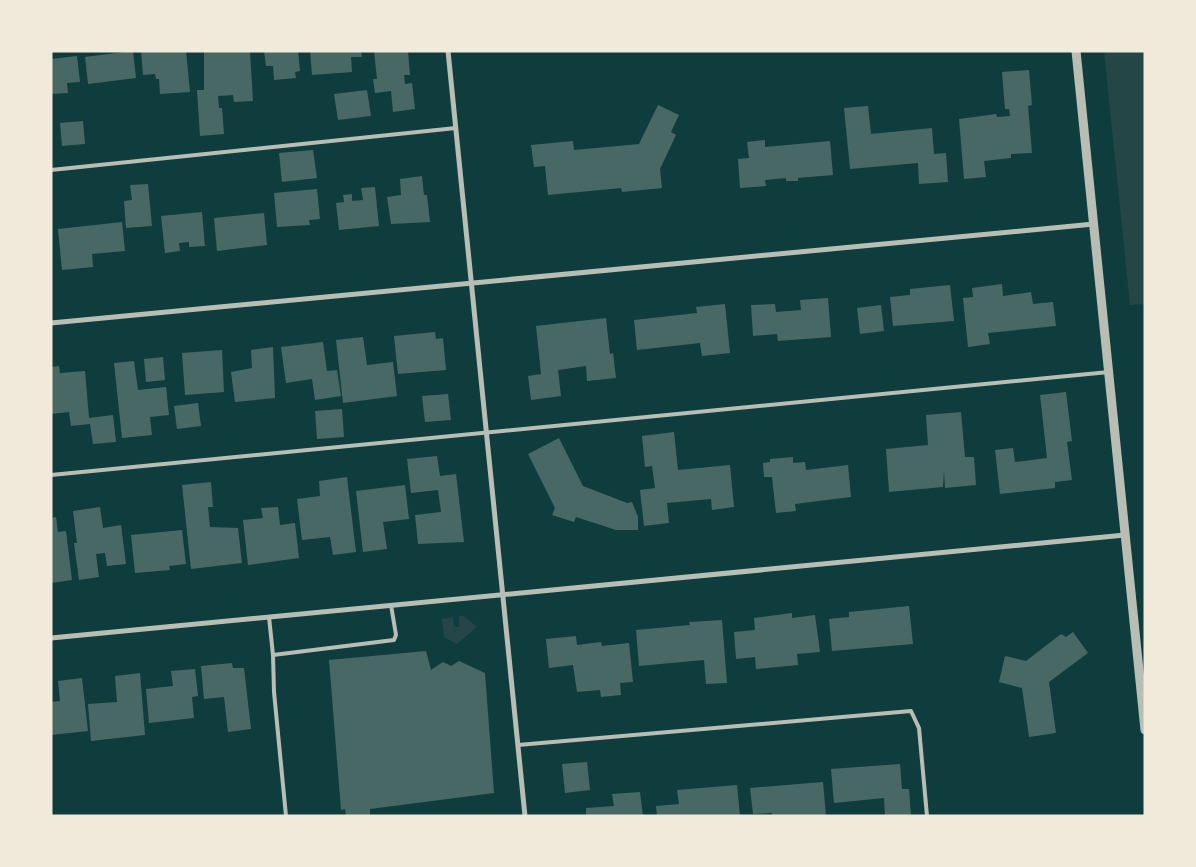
<svg xmlns="http://www.w3.org/2000/svg" width="1196" height="867" viewBox="0 0 1196 867" font-family="'Roboto Condensed',sans-serif">
<style>
.green{fill:#244646}
.building{fill:#486865}
.lines{fill:none;stroke-linecap:round;stroke-linejoin:round}
.service{stroke:#b8beb3;stroke-width:4}
.minor{stroke:#b8beb3;stroke-width:5}
.tertiary{stroke:#b8beb3;stroke-width:9}
</style>
<rect width="100%" height="100%" fill="#0f3d3e"/>
<g class="green">
<path d="M 1104,51 L 1145,51 L 1145,304 L 1130,305 Z"/>
<path d="M 459,616 L 464,616 L 477,627 L 457,644 L 444,637 L 442,619 L 453,617 L 454,627 L 459,627 Z"/>
</g>
<g class="building">
<path d="M 133,51 L 136,78 L 88,84 L 85,57 Z"/>
<path d="M 141,51 L 186,51 L 190,92 L 160,94 L 159,79 L 156,79 L 155,74 L 143,75 Z"/>
<path d="M 204,51 L 250,51 L 253,101 L 234,102 L 233,95 L 218,96 L 219,108 L 222,108 L 224,134 L 200,136 L 197,90 L 204,90 Z"/>
<path d="M 264,51 L 298,51 L 300,71 L 295,72 L 296,78 L 274,80 L 273,66 L 266,66 Z"/>
<path d="M 310,51 L 361,51 L 362,57 L 351,57 L 352,72 L 312,75 Z"/>
<path d="M 374,51 L 408,51 L 410,75 L 404,75 L 405,84 L 412,83 L 415,109 L 393,112 L 391,91 L 375,93 L 373,79 L 377,79 Z"/>
<path d="M 77,56 L 80,82 L 67,83 L 68,93 L 51,94 L 51,59 Z"/>
<path d="M 1029,70 L 1032,105 L 1028,106 L 1032,153 L 1011,154 L 1011,158 L 984,161 L 986,177 L 964,179 L 959,119 L 996,114 L 997,117 L 1010,116 L 1009,109 L 1005,109 L 1002,72 Z"/>
<path d="M 367,90 L 371,116 L 338,120 L 334,94 Z"/>
<path d="M 658,105 L 679,115 L 671,132 L 676,135 L 660,169 L 662,188 L 622,192 L 621,188 L 548,195 L 545,166 L 534,167 L 531,145 L 573,141 L 574,150 L 639,144 Z"/>
<path d="M 868,106 L 871,134 L 932,128 L 934,154 L 946,153 L 948,182 L 919,184 L 918,163 L 850,169 L 844,108 Z"/>
<path d="M 83,121 L 85,144 L 62,146 L 60,123 Z"/>
<path d="M 765,140 L 765,147 L 830,141 L 833,175 L 798,178 L 798,181 L 786,181 L 786,178 L 765,180 L 766,186 L 740,188 L 738,159 L 749,158 L 747,142 Z"/>
<path d="M 313,150 L 317,178 L 282,182 L 279,153 Z"/>
<path d="M 422,176 L 424,195 L 427,195 L 430,222 L 391,224 L 387,197 L 401,195 L 400,179 Z"/>
<path d="M 148,184 L 152,226 L 126,228 L 124,201 L 132,200 L 130,185 Z"/>
<path d="M 375,187 L 379,226 L 339,230 L 336,203 L 344,202 L 343,195 L 352,194 L 352,201 L 363,200 L 361,188 Z"/>
<path d="M 317,189 L 320,219 L 309,220 L 310,225 L 277,227 L 274,193 Z"/>
<path d="M 202,212 L 205,246 L 189,247 L 189,242 L 179,243 L 180,251 L 165,253 L 161,216 Z"/>
<path d="M 264,213 L 267,245 L 217,251 L 214,218 Z"/>
<path d="M 122,222 L 125,251 L 92,254 L 93,267 L 62,270 L 58,229 Z"/>
<path d="M 1002,284 L 1003,296 L 1031,292 L 1033,304 L 1053,302 L 1056,326 L 988,333 L 990,344 L 968,347 L 963,298 L 973,297 L 972,288 Z"/>
<path d="M 950,285 L 954,321 L 893,326 L 890,297 L 910,295 L 910,289 Z"/>
<path d="M 828,298 L 831,337 L 778,341 L 777,334 L 753,336 L 751,305 L 775,304 L 776,312 L 801,310 L 800,300 Z"/>
<path d="M 725,304 L 730,353 L 702,356 L 700,343 L 637,350 L 634,320 L 697,313 L 696,307 Z"/>
<path d="M 881,305 L 884,331 L 860,334 L 857,308 Z"/>
<path d="M 606,318 L 610,354 L 613,353 L 616,378 L 587,381 L 586,366 L 558,370 L 561,396 L 531,400 L 528,376 L 541,374 L 536,326 Z"/>
<path d="M 435,332 L 436,339 L 443,338 L 446,370 L 398,374 L 394,336 Z"/>
<path d="M 363,337 L 367,365 L 393,362 L 397,396 L 343,403 L 336,340 Z"/>
<path d="M 323,342 L 327,371 L 337,370 L 341,396 L 315,400 L 312,379 L 286,383 L 281,347 Z"/>
<path d="M 273,347 L 275,398 L 235,402 L 231,372 L 252,368 L 251,350 Z"/>
<path d="M 222,350 L 224,392 L 185,395 L 182,353 Z"/>
<path d="M 163,357 L 165,380 L 146,382 L 144,359 Z"/>
<path d="M 134,361 L 138,390 L 166,387 L 169,415 L 150,417 L 152,435 L 122,438 L 114,363 Z"/>
<path d="M 59,366 L 60,373 L 85,371 L 89,418 L 113,415 L 116,442 L 93,444 L 90,424 L 71,426 L 69,412 L 51,414 L 51,367 Z"/>
<path d="M 1066,392 L 1072,441 L 1067,442 L 1072,480 L 1055,482 L 1055,488 L 1000,494 L 995,450 L 1013,448 L 1015,462 L 1047,458 L 1040,395 Z"/>
<path d="M 448,394 L 451,420 L 425,422 L 422,396 Z"/>
<path d="M 198,403 L 201,426 L 177,429 L 174,406 Z"/>
<path d="M 342,409 L 344,437 L 317,439 L 315,411 Z"/>
<path d="M 961,412 L 965,457 L 974,457 L 976,485 L 945,488 L 944,470 L 943,487 L 889,492 L 886,449 L 928,445 L 926,415 Z"/>
<path d="M 674,432 L 678,470 L 730,465 L 734,507 L 712,510 L 711,499 L 667,503 L 669,523 L 644,526 L 640,490 L 655,488 L 652,466 L 645,467 L 642,436 Z"/>
<path d="M 559,438 L 583,486 L 627,503 L 632,502 L 638,517 L 638,530 L 616,530 L 576,517 L 574,522 L 552,515 L 555,508 L 528,454 Z"/>
<path d="M 437,456 L 440,476 L 456,474 L 464,542 L 418,544 L 415,515 L 441,512 L 438,490 L 411,493 L 407,459 Z"/>
<path d="M 793,457 L 793,463 L 805,462 L 806,470 L 848,465 L 851,497 L 795,504 L 796,511 L 776,513 L 772,477 L 764,477 L 763,463 L 770,462 L 770,459 Z"/>
<path d="M 347,477 L 356,552 L 333,555 L 330,537 L 302,540 L 297,499 L 320,496 L 319,481 Z"/>
<path d="M 211,482 L 213,507 L 208,507 L 210,527 L 238,528 L 242,563 L 191,569 L 182,485 Z"/>
<path d="M 405,485 L 409,519 L 383,522 L 387,549 L 363,552 L 356,491 Z"/>
<path d="M 100,507 L 103,528 L 121,525 L 126,564 L 107,566 L 105,553 L 96,554 L 99,577 L 79,580 L 74,543 L 77,543 L 73,511 Z"/>
<path d="M 278,507 L 280,525 L 295,523 L 299,558 L 248,565 L 243,520 L 263,518 L 261,508 Z"/>
<path d="M 56,517 L 58,532 L 66,531 L 72,580 L 51,583 L 51,518 Z"/>
<path d="M 182,530 L 186,564 L 169,566 L 170,570 L 135,573 L 131,535 Z"/>
<path d="M 909,606 L 913,644 L 832,651 L 829,619 L 849,617 L 849,612 Z"/>
<path d="M 792,613 L 792,618 L 815,615 L 820,652 L 797,654 L 798,665 L 756,669 L 755,657 L 736,659 L 734,632 L 755,630 L 754,618 Z"/>
<path d="M 722,620 L 727,683 L 706,684 L 704,660 L 639,666 L 636,630 L 690,625 L 689,622 Z"/>
<path d="M 1073,632 L 1088,653 L 1049,682 L 1056,733 L 1029,737 L 1022,688 L 999,682 L 1005,656 L 1026,661 L 1061,634 L 1066,637 Z"/>
<path d="M 576,636 L 577,645 L 601,642 L 602,646 L 629,643 L 633,682 L 620,683 L 621,695 L 601,697 L 600,690 L 577,692 L 573,665 L 549,668 L 546,639 Z"/>
<path d="M 426,651 L 431,670 L 443,662 L 451,666 L 459,661 L 485,673 L 494,793 L 370,809 L 370,816 L 346,816 L 345,809 L 341,810 L 329,660 Z"/>
<path d="M 232,663 L 233,668 L 244,668 L 251,729 L 228,732 L 224,697 L 204,699 L 201,666 Z"/>
<path d="M 195,669 L 198,696 L 192,697 L 194,718 L 149,723 L 146,689 L 173,686 L 171,671 Z"/>
<path d="M 140,673 L 145,735 L 91,741 L 88,704 L 117,702 L 115,676 Z"/>
<path d="M 82,678 L 88,731 L 51,735 L 51,702 L 60,701 L 58,681 Z"/>
<path d="M 587,762 L 590,790 L 565,793 L 562,764 Z"/>
<path d="M 900,764 L 902,789 L 909,789 L 911,816 L 885,816 L 884,798 L 834,803 L 831,769 Z"/>
<path d="M 823,782 L 826,816 L 772,816 L 772,813 L 753,814 L 750,788 Z"/>
<path d="M 737,785 L 740,816 L 657,816 L 656,806 L 679,804 L 677,790 Z"/>
<path d="M 640,792 L 643,816 L 586,816 L 586,808 L 614,806 L 612,794 Z"/>
</g>
<g class="lines">
<g class="service">
<path d="M 51,170 L 456,128"/>
<path d="M 51,475 L 1109,372"/>
<path d="M 269,617 L 273,655"/>
<path d="M 518,745 L 911,711 L 919,728 L 927,816"/>
<path d="M 286,816 L 274,692 L 273,655 L 394,640 L 396,635 L 391,605"/>
</g>
<g class="minor">
<path d="M 448,51 L 525,816"/>
<path d="M 51,323 L 1094,224"/>
<path d="M 51,638 L 1125,535"/>
</g>
<path class="tertiary" d="M 1076,51 L 1145,730"/>
</g>
<rect width="1196" height="867" fill="none" stroke="#f1e9da" stroke-width="105"/>
</svg>
